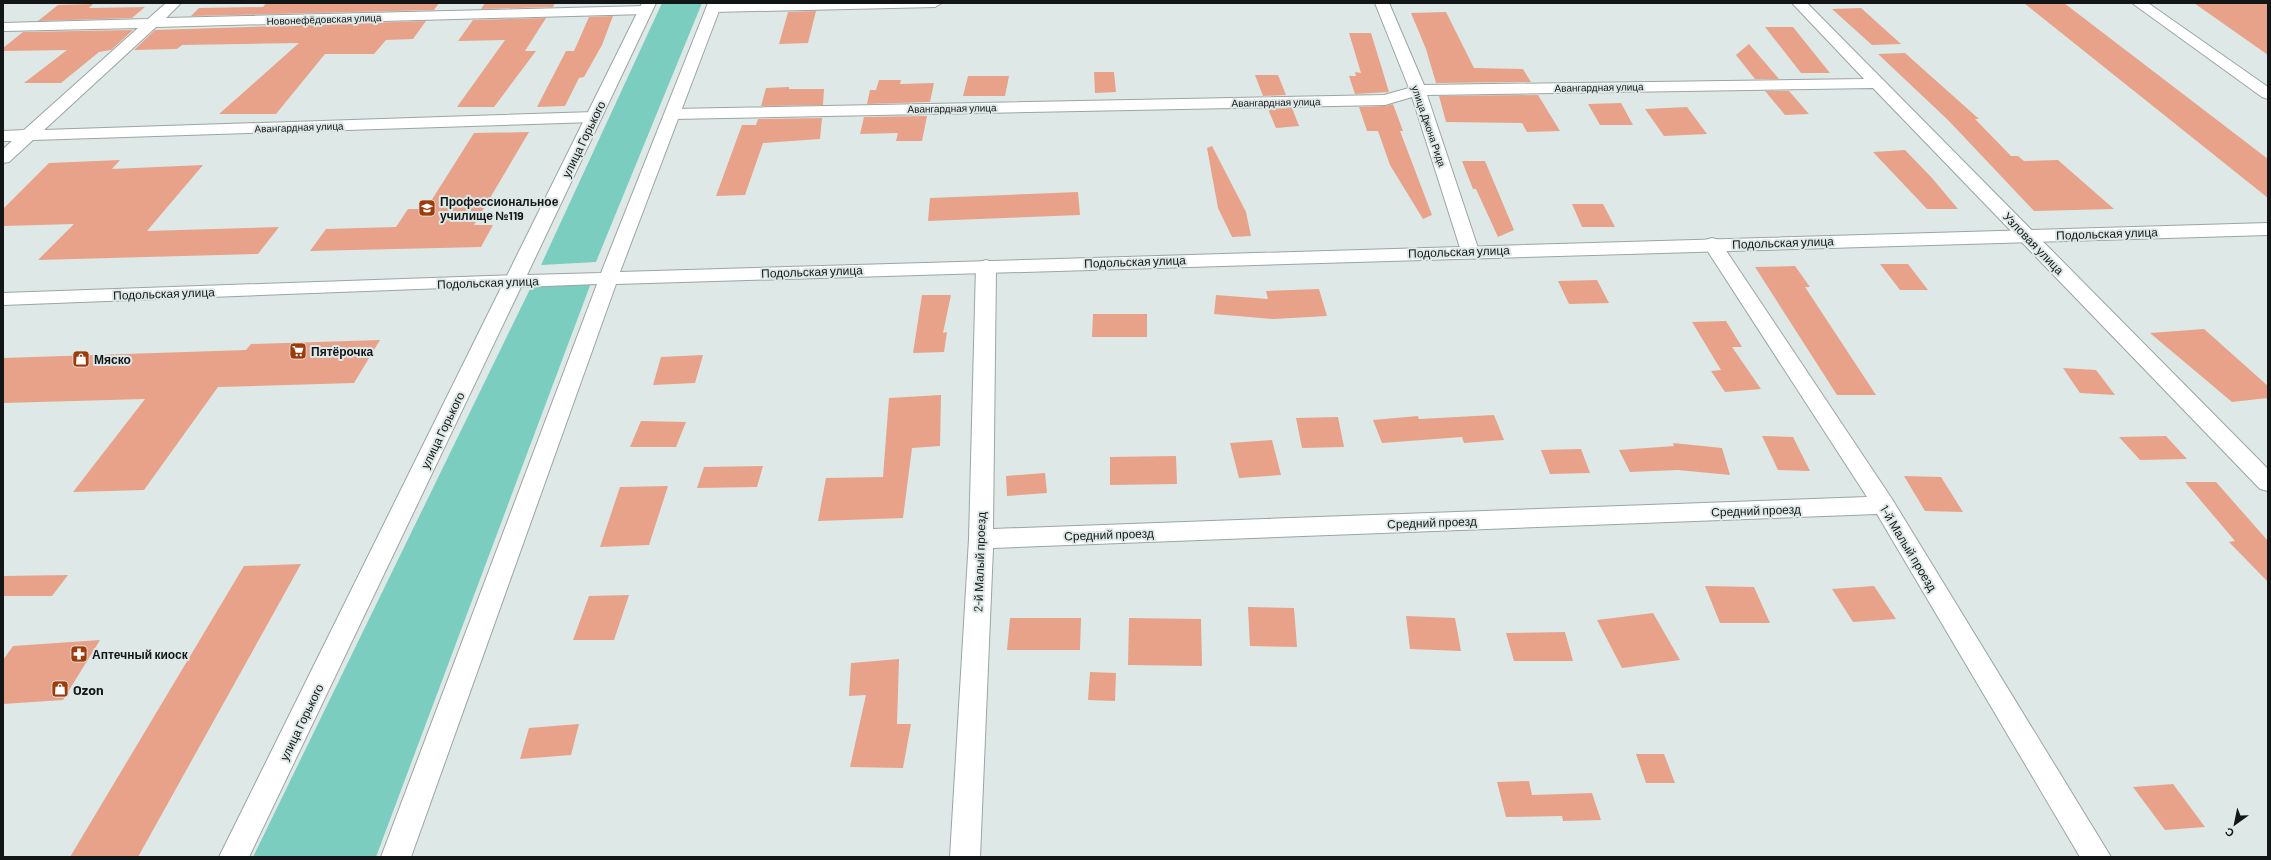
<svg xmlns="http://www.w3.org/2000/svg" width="2271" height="860" viewBox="0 0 2271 860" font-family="Barlow,sans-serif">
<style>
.green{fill:#7bcdbf}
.building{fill:#e7a289}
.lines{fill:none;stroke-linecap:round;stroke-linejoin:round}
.minor-casing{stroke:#9ba5a3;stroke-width:2}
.tertiary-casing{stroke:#9ba5a3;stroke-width:2}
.minor{fill:#fff;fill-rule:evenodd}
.tertiary{fill:#fff;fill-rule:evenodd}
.labels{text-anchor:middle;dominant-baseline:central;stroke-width:4;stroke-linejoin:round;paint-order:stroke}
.far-street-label{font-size:10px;fill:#131616;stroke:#dee9e7}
.street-label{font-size:12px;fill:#131616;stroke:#dee9e7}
.poi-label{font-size:12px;font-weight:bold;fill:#131616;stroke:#dee9e7;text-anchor:start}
.near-poi-label{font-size:14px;font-weight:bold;fill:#131616;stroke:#dee9e7;text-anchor:start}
</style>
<rect width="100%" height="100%" fill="#dee9e7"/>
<g class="green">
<path d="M 662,3 L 702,3 L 596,262 L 541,265 Z"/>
<path d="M 591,283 L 376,857 L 253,857 L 531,287 Z"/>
</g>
<g class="building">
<path d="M 266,3 L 439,3 L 434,10 L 191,16 L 199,8 L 263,7 Z"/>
<path d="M 485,3 L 555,3 L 553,7 L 481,9 Z"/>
<path d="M 2024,3 L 2064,3 L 2268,159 L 2268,198 Z"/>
<path d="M 2194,3 L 2268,3 L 2268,55 Z"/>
<path d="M 93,4 L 89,8 L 145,7 L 132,18 L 38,21 L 58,5 Z"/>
<path d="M 1861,8 L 1901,44 L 1872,45 L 1832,9 Z"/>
<path d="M 816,11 L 808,43 L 779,44 L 788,12 Z"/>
<path d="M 1446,12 L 1474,68 L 1523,69 L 1531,82 L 1436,83 L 1426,49 L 1411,13 Z"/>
<path d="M 613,16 L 602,45 L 584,77 L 579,78 L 565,106 L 537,107 L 566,51 L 574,51 L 589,17 Z"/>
<path d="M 546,18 L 525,51 L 536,51 L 494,107 L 457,107 L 505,40 L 458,41 L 473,20 Z"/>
<path d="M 426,21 L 413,39 L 386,40 L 374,54 L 325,54 L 276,114 L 219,114 L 299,43 L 182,45 L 177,49 L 134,50 L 155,30 Z"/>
<path d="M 1765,27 L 1793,27 L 1830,73 L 1801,73 Z"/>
<path d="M 133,30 L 111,50 L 99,52 L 61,83 L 24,83 L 67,50 L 3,51 L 3,48 L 23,32 Z"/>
<path d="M 1349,33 L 1371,33 L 1389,92 L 1355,94 L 1349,76 L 1356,76 L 1355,72 L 1361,73 Z"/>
<path d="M 1749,44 L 1779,79 L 1755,79 L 1736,55 Z"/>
<path d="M 1905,53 L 1979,119 L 1975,119 L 2011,156 L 2018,156 L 2024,161 L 2058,160 L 2114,209 L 2034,211 L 1948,120 L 1878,54 Z"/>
<path d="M 1094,72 L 1114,72 L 1116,92 L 1095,93 Z"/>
<path d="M 1255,75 L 1278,75 L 1286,95 L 1263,96 Z"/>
<path d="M 968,76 L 1009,76 L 1005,96 L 963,96 Z"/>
<path d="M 879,80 L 901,80 L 900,84 L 934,83 L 930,102 L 867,104 L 870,90 L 876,90 Z"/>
<path d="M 789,87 L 789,89 L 824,89 L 823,105 L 761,106 L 766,88 Z"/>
<path d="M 1765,91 L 1789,91 L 1809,114 L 1785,115 Z"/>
<path d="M 1538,95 L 1560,131 L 1527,132 L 1522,123 L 1446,122 L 1439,96 Z"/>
<path d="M 1621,103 L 1633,125 L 1600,125 L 1588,104 Z"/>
<path d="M 1393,104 L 1403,131 L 1400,131 L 1432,215 L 1423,219 L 1390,165 L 1378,131 L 1367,131 L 1359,107 L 1385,106 Z"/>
<path d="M 1687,107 L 1707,134 L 1664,136 L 1645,109 Z"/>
<path d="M 1292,108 L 1299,126 L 1276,128 L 1268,109 Z"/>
<path d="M 927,116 L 922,141 L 896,141 L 898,133 L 860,134 L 864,117 Z"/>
<path d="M 822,118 L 820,139 L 763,143 L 745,195 L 716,196 L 742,125 L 756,125 L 758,119 Z"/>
<path d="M 529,132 L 474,225 L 493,225 L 481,247 L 310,251 L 326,229 L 396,227 L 408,209 L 426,209 L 474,133 Z"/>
<path d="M 1212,146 L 1246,212 L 1251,236 L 1232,237 L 1218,208 L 1207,148 Z"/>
<path d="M 1905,150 L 1932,178 L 1958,209 L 1927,209 L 1873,152 Z"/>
<path d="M 120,160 L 112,169 L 203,165 L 147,231 L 279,227 L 258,254 L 38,260 L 74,224 L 3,226 L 3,209 L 49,163 Z"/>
<path d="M 1462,161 L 1485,161 L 1514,230 L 1498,237 L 1476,189 L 1473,189 Z"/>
<path d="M 1078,192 L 1080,215 L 928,221 L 930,198 Z"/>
<path d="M 1572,204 L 1603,204 L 1615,227 L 1582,227 Z"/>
<path d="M 1880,264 L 1908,264 L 1928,290 L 1900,290 Z"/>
<path d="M 1795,266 L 1810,287 L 1805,287 L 1876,395 L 1837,395 L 1755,267 Z"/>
<path d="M 1597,280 L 1609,303 L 1569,304 L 1558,281 Z"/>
<path d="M 1319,289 L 1327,316 L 1273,319 L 1214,314 L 1216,295 L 1268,299 L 1266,291 Z"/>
<path d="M 922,295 L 951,295 L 943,333 L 947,332 L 944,352 L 913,353 Z"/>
<path d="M 1093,314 L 1147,314 L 1147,337 L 1092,337 Z"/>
<path d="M 1726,321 L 1742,347 L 1732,347 L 1761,389 L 1725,392 L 1711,371 L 1721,370 L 1692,322 Z"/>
<path d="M 2204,329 L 2268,386 L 2268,398 L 2232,402 L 2150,333 Z"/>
<path d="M 380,340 L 354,383 L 218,387 L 144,490 L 73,492 L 145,399 L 3,403 L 3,358 L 246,350 L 251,344 Z"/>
<path d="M 703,355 L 695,383 L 653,385 L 661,357 Z"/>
<path d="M 2063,368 L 2096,370 L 2115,395 L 2080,393 Z"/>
<path d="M 941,395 L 940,446 L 912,448 L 903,518 L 818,521 L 826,478 L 883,477 L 889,398 Z"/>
<path d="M 1494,415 L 1504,440 L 1464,443 L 1462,437 L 1382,443 L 1373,420 L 1418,416 L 1419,419 Z"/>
<path d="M 1338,417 L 1344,447 L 1302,448 L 1296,418 Z"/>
<path d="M 641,421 L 686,422 L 676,447 L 630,447 Z"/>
<path d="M 1762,436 L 1793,437 L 1810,471 L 1778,470 Z"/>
<path d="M 2166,436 L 2187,459 L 2140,460 L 2119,437 Z"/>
<path d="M 1272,440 L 1281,475 L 1239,478 L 1230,443 Z"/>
<path d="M 1673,443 L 1722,448 L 1730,475 L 1678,470 L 1630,472 L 1619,450 L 1674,446 Z"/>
<path d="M 1581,449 L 1590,473 L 1550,474 L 1541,450 Z"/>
<path d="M 1176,456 L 1177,484 L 1110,485 L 1110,457 Z"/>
<path d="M 763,466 L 757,487 L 697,488 L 704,467 Z"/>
<path d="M 1045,473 L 1047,493 L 1007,496 L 1006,476 Z"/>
<path d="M 1904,476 L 1941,477 L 1963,512 L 1925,511 Z"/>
<path d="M 2185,482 L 2216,482 L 2268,541 L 2268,582 L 2229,542 L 2235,541 Z"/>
<path d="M 668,486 L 649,545 L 600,547 L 620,487 Z"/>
<path d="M 301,564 L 138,857 L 70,857 L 244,566 Z"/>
<path d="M 68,575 L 52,596 L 3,596 L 3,576 Z"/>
<path d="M 1705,586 L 1754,587 L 1770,623 L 1720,623 Z"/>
<path d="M 1874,586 L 1896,619 L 1853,622 L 1832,589 Z"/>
<path d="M 629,595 L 614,640 L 573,640 L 589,596 Z"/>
<path d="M 1248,607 L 1294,608 L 1297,647 L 1250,646 Z"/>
<path d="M 1653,613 L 1680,660 L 1622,668 L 1597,620 Z"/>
<path d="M 1406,616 L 1455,618 L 1461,651 L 1410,649 Z"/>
<path d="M 1010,618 L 1081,618 L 1080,650 L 1007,650 Z"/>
<path d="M 1129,618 L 1201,619 L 1202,666 L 1128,665 Z"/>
<path d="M 1565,632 L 1573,661 L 1514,661 L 1506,633 Z"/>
<path d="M 100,640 L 63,700 L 3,704 L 3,660 L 13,646 Z"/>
<path d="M 899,659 L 897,724 L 911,724 L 903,768 L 850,767 L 866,695 L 849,696 L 851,663 Z"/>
<path d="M 1090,672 L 1116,673 L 1115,701 L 1088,700 Z"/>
<path d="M 579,724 L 571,755 L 520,759 L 529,728 Z"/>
<path d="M 1636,754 L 1664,754 L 1675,783 L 1646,783 Z"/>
<path d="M 1529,781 L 1532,795 L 1592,793 L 1601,820 L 1563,821 L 1562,816 L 1506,817 L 1497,782 Z"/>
<path d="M 2173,784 L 2205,827 L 2165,830 L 2133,787 Z"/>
</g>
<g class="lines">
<g class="minor-casing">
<g id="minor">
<path d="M 166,3 L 181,3 L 166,18 L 645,6 L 652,10 L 645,14 L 156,27 L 44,130 L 594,112 L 600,114 L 602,117 L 600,120 L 594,122 L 33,140 L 9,162 L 3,163 L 3,149 L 12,141 L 3,141 L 3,131 L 24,130 L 138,28 L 3,31 L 3,23 L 148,19 Z"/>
<path d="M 942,3 L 935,7 L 713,12 L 706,8 L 713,4 L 745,3 Z"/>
<path d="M 1375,3 L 1389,3 L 1424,85 L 1864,79 L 1792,3 L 1807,3 L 2268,469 L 2268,491 L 2260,489 L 1873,88 L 1427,95 L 1479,251 L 1477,255 L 1470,257 L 1463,255 L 1461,251 L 1412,97 L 1385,105 L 673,119 L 667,117 L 665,114 L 667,111 L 673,109 L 1384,95 L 1409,88 Z"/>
<path d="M 2132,3 L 2148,3 L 2268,87 L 2268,99 L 2262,97 Z"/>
<path d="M 1712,238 L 1719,240 L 1892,499 L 2111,857 L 2080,857 L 1877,514 L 993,548 L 980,857 L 950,857 L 969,539 L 976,266 L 979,262 L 986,260 L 993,262 L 996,266 L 993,529 L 1867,497 L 1703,244 L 1705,240 Z"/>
<path d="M 514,275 L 521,277 L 524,281 L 521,285 L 3,305 L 3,293 Z"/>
</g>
</g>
<g class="tertiary-casing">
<path id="tertiary" d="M 642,3 L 656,3 L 527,275 L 601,273 L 708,3 L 722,3 L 620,272 L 2268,223 L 2268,235 L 616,284 L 411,857 L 381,857 L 597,284 L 521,287 L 249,857 L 219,857 Z"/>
</g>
<use href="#minor" class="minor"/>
<use href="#tertiary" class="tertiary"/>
</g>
<defs>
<g id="school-square" transform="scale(0.9)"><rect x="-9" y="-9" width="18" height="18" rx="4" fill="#9f3b0a" stroke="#dee9e7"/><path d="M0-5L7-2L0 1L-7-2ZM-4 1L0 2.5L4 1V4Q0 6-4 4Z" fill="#fff"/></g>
<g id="supermarket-square" transform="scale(0.9)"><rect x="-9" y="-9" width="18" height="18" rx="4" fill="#9f3b0a" stroke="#dee9e7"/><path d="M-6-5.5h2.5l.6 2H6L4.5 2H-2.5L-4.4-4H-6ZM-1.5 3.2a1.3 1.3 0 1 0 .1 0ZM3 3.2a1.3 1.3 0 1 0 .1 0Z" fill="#fff"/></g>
<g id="shop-square" transform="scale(0.9)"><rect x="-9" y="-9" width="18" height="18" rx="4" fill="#9f3b0a" stroke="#dee9e7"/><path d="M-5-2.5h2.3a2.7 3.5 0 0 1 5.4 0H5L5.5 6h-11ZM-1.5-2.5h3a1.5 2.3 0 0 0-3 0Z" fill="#fff"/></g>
<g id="pharmacy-square" transform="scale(0.9)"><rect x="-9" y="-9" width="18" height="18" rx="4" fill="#9f3b0a" stroke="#dee9e7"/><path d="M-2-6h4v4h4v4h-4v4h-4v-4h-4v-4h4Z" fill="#fff"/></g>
</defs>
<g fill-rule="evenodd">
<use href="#school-square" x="427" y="208"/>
<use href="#supermarket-square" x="298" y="351"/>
<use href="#shop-square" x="81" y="359"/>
<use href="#pharmacy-square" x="79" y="654"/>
<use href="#shop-square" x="60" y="689"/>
</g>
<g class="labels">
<g class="far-street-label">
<text transform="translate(324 19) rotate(-2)">Новонефёдовская улица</text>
<text transform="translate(1599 87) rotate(-1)">Авангардная улица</text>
<text transform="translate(1276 102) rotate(-1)">Авангардная улица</text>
<text transform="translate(952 108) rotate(-1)">Авангардная улица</text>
<text transform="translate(1429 126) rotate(71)">улица Джона Рида</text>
<text transform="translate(299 127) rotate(-2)">Авангардная улица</text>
</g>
<g class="street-label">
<text transform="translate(583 139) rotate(-64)">улица Горького</text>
<text transform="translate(2107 233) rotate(-2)">Подольская улица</text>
<text transform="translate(1783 242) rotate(-2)">Подольская улица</text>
<text transform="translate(2034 243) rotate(46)">Узловая улица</text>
<text transform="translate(1459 251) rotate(-2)">Подольская улица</text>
<text transform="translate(1135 261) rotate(-2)">Подольская улица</text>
<text transform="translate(812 271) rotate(-2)">Подольская улица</text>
<text transform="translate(488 282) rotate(-2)">Подольская улица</text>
<text transform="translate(164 293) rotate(-2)">Подольская улица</text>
<text transform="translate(442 430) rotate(-64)">улица Горького</text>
<text transform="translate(1756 510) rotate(-2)">Средний проезд</text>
<text transform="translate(1432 522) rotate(-2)">Средний проезд</text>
<text transform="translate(1109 534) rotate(-2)">Средний проезд</text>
<text transform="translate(1909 548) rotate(59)">1-й Малый проезд</text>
<text transform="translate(979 562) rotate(-88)">2-й Малый проезд</text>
<text transform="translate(301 722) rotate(-64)">улица Горького</text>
</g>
<g class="poi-label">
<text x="440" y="201">Профессиональное<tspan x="440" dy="14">училище №119</tspan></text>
<text x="311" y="351">Пятёрочка</text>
<text x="94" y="359">Мяско</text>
<text x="92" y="654">Аптечный киоск</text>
</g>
<g class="near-poi-label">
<text x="73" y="689">Ozon</text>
</g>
</g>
<rect width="2271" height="860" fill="none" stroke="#131616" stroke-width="8"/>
<g transform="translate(2235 824) rotate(213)" stroke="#dee9e7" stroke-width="3" paint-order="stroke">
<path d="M0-3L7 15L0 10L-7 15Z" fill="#131616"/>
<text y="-6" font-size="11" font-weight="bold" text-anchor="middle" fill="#131616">С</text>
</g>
</svg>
